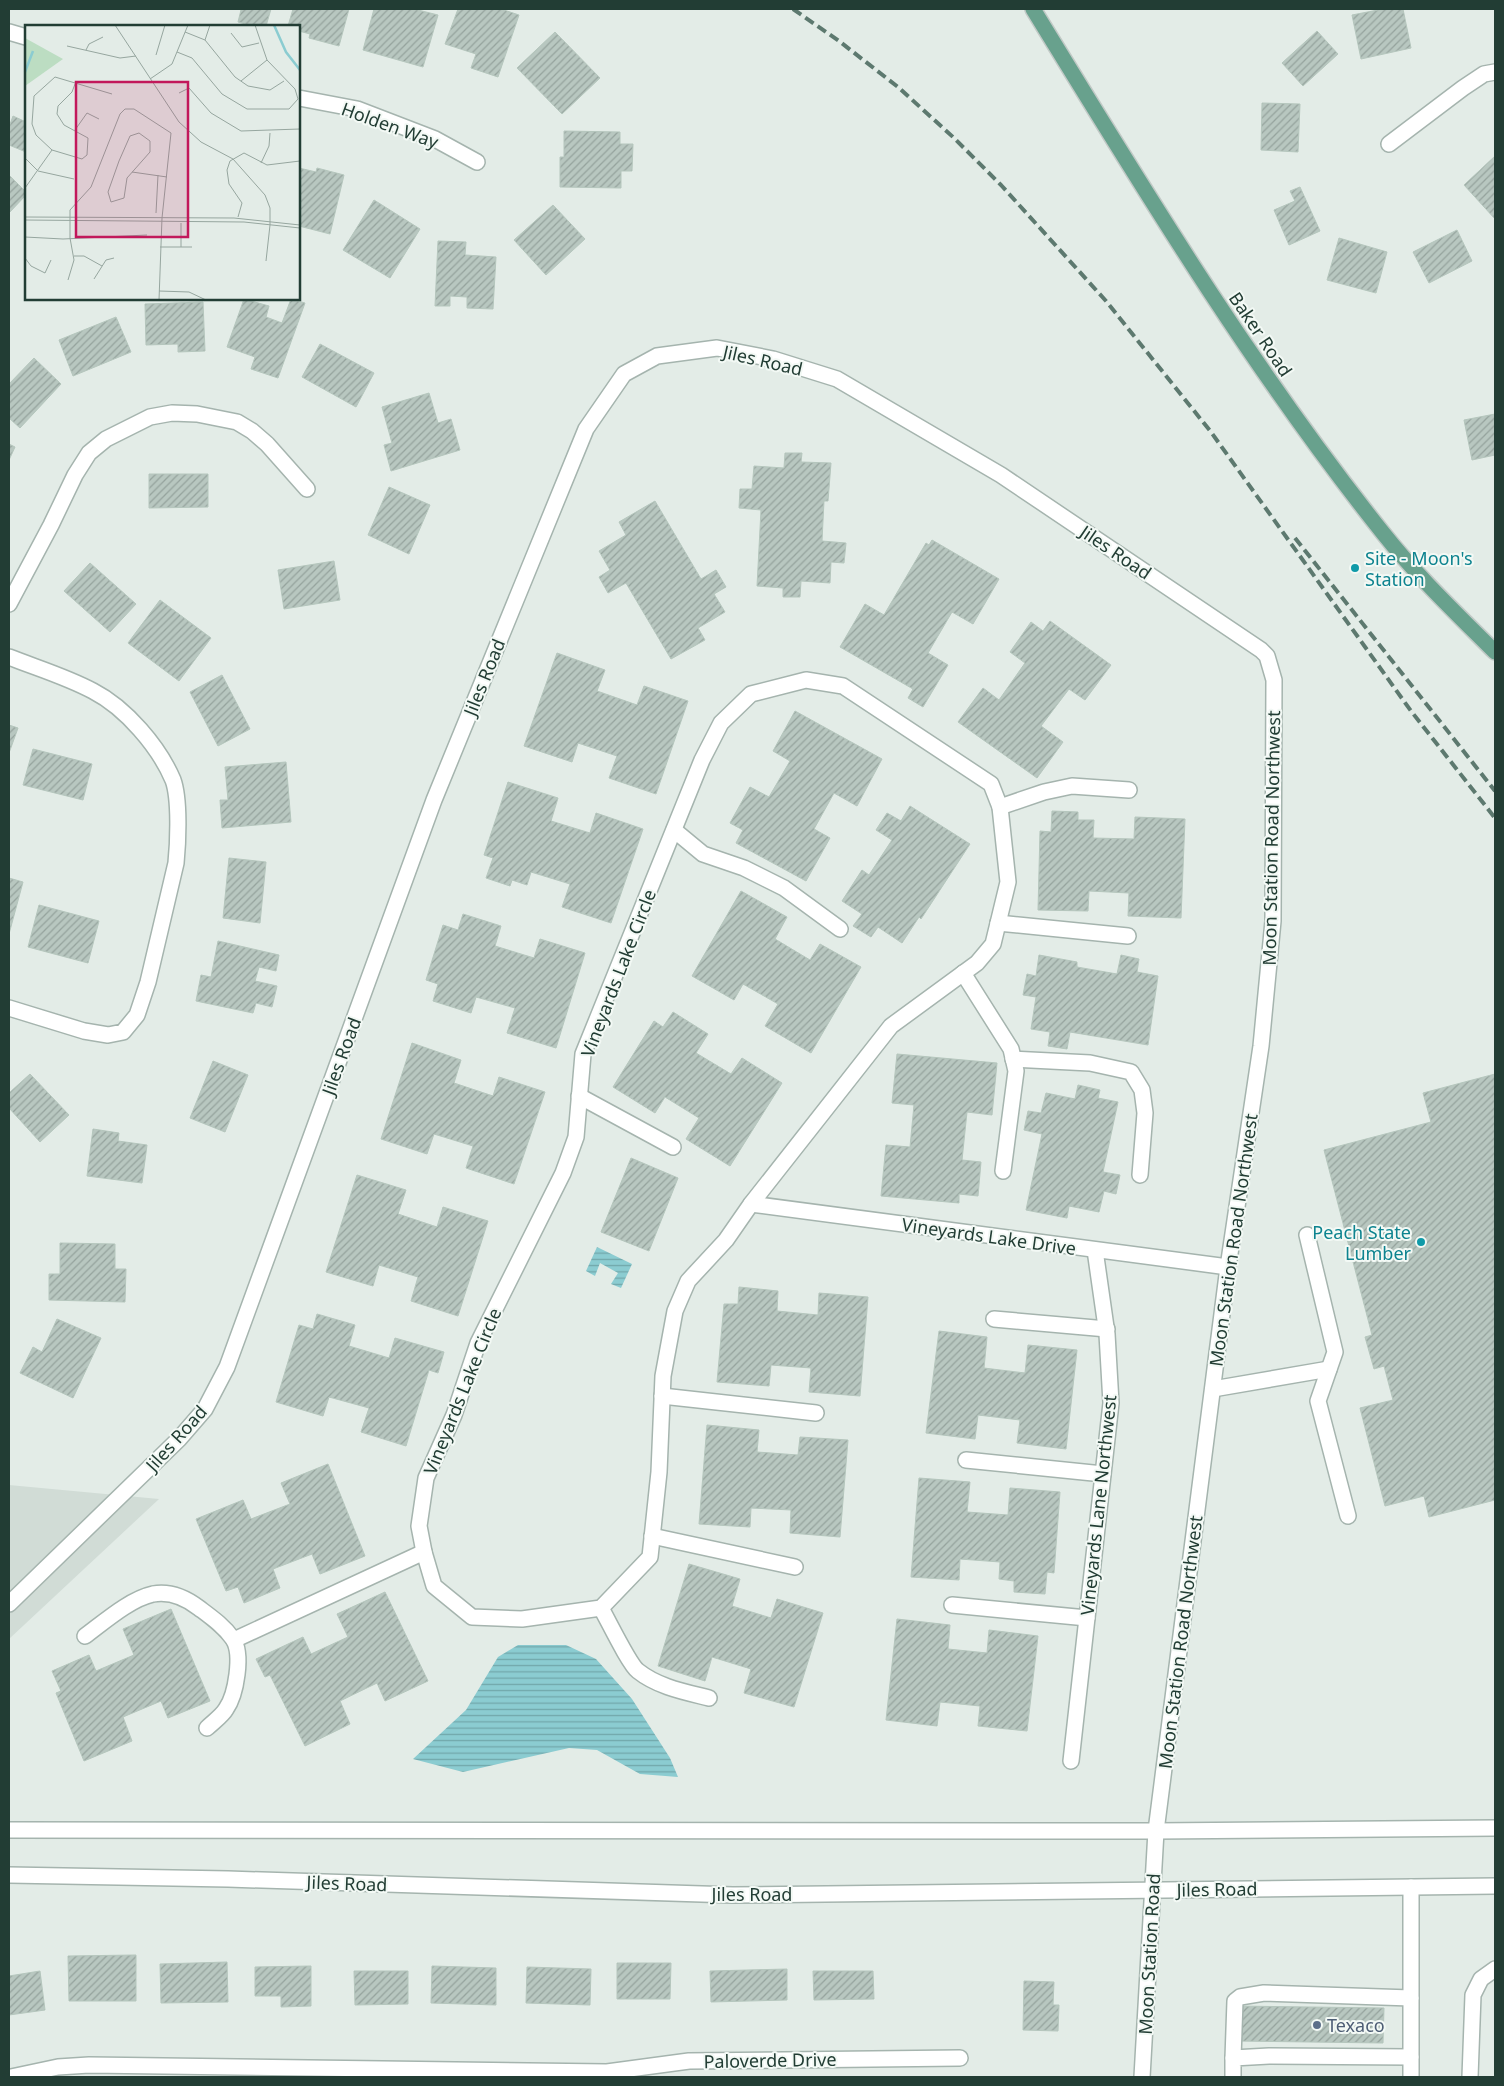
<svg xmlns="http://www.w3.org/2000/svg" width="1504" height="2086" viewBox="0 0 1504 2086" font-family="'Noto Sans',sans-serif">
<style>
.built{fill:#d1dcd6}
.water{fill:url(#water-rules)}
.building{fill:url(#building-hatch);stroke:#b5c6bd}
.lines{fill:none;stroke-linecap:round;stroke-linejoin:round}
.minor-casing{stroke:#a5b4ae;stroke-width:18}
.major-casing{stroke:#c1c9c6;stroke-width:18}
.minor{stroke:#fff;stroke-width:15}
.major{stroke:#68a18d;stroke-width:15}
.rail{stroke:#5d796f;stroke-width:4;stroke-dasharray:10 5;stroke-linecap:butt}
.culture-dot{fill:#0f9aa8;stroke:#f3f9f5;stroke-width:2}
.service-dot{fill:#5c6f8a;stroke:#f3f9f5;stroke-width:2}
.labels{text-anchor:middle;dominant-baseline:central;stroke-width:4;stroke-linejoin:round;paint-order:stroke}
.street-label{font-size:18px;fill:#223d34;stroke:#f3f9f5}
.culture-label{font-size:18px;fill:#0d838f;stroke:#f3f9f5;text-anchor:start}
.service-label{font-size:18px;fill:#4e5e75;stroke:#f3f9f5;text-anchor:start}
.inset-river{fill:none;stroke:#8bccd1;stroke-width:2.5}
.inset-road{fill:none;stroke:#96a69f;stroke-width:1}
.view{fill:#c2185b;fill-opacity:0.15;stroke:#c2185b;stroke-width:2.5}
.inset-edge{fill:none;stroke:#223d34;stroke-width:2.5}
</style>
<defs>
<pattern id="water-rules" width="6" height="5" patternUnits="userSpaceOnUse" patternTransform="scale(1.25)"><rect width="6" height="5" fill="#8bccd1"/><path d="M0 2.5h6" fill="none" stroke="#71a7aa"/></pattern>
<pattern id="building-hatch" width="6" height="6" patternUnits="userSpaceOnUse" patternTransform="scale(1.25)"><rect width="6" height="6" fill="#b8c7c0"/><path d="M-1 1l2-2M0 6l6-6M5 7l2-2" fill="none" stroke="#95a39d"/></pattern>
</defs>
<rect width="100%" height="100%" fill="#e3ece7"/>
<path class="built" d="M 9,1485 L 159,1499 L 9,1639 Z"/>
<g class="water">
<path d="M 597,1247 L 632,1264 L 621,1288 L 611,1284 L 618,1273 L 600,1263 L 595,1276 L 586,1271 Z"/>
<path d="M 518,1645 L 566,1645 L 596,1659 L 632,1699 L 670,1758 L 678,1777 L 640,1774 L 597,1750 L 569,1748 L 463,1772 L 413,1759 L 466,1710 L 498,1657 Z"/>
</g>
<g class="building">
<path d="M 238,9 L 271,9 L 266,26 L 253,26 L 238,22 L 241,10 Z"/>
<path d="M 293,9 L 349,9 L 339,46 L 309,38 L 310,34 L 299,31 L 299,26 L 288,26 Z"/>
<path d="M 374,9 L 414,9 L 438,15 L 423,67 L 363,50 Z"/>
<path d="M 458,9 L 501,9 L 519,15 L 498,77 L 471,68 L 476,54 L 445,44 Z"/>
<path d="M 1383,9 L 1403,9 L 1411,48 L 1361,59 L 1352,15 Z"/>
<path d="M 1317,31 L 1338,54 L 1303,86 L 1282,63 Z"/>
<path d="M 555,32 L 600,78 L 562,114 L 517,68 Z"/>
<path d="M 1262,103 L 1300,104 L 1298,152 L 1261,150 Z"/>
<path d="M 13,116 L 26,122 L 26,152 L 9,145 L 9,127 Z"/>
<path d="M 564,131 L 620,132 L 620,144 L 633,144 L 632,171 L 621,171 L 621,188 L 560,187 L 560,157 L 564,157 Z"/>
<path d="M 1495,156 L 1495,219 L 1464,185 Z"/>
<path d="M 299,168 L 316,172 L 317,168 L 344,175 L 330,234 L 299,226 Z"/>
<path d="M 9,175 L 26,192 L 26,195 L 9,213 Z"/>
<path d="M 1300,187 L 1320,231 L 1289,245 L 1274,210 L 1295,201 L 1290,191 Z"/>
<path d="M 374,200 L 420,229 L 390,278 L 343,250 Z"/>
<path d="M 553,205 L 585,239 L 546,275 L 514,240 Z"/>
<path d="M 1457,230 L 1472,261 L 1429,283 L 1413,252 Z"/>
<path d="M 1339,238 L 1387,252 L 1376,293 L 1327,280 Z"/>
<path d="M 438,241 L 466,242 L 465,255 L 496,257 L 493,309 L 467,308 L 467,297 L 450,296 L 450,306 L 435,306 Z"/>
<path d="M 244,299 L 269,306 L 266,317 L 282,323 L 291,299 L 305,303 L 278,378 L 251,369 L 255,357 L 227,347 Z"/>
<path d="M 203,302 L 205,351 L 178,352 L 178,344 L 146,345 L 145,304 Z"/>
<path d="M 116,317 L 131,352 L 73,376 L 59,340 Z"/>
<path d="M 320,344 L 374,373 L 356,407 L 302,377 Z"/>
<path d="M 34,358 L 61,384 L 20,428 L 9,418 L 9,384 Z"/>
<path d="M 429,393 L 438,423 L 451,419 L 460,450 L 391,471 L 384,445 L 392,443 L 382,407 Z"/>
<path d="M 1495,414 L 1495,455 L 1472,460 L 1464,420 Z"/>
<path d="M 9,444 L 15,447 L 9,460 Z"/>
<path d="M 785,453 L 802,453 L 801,462 L 831,463 L 828,501 L 824,501 L 822,541 L 846,543 L 844,563 L 831,562 L 830,583 L 801,581 L 800,597 L 783,597 L 783,588 L 757,586 L 761,510 L 739,508 L 740,489 L 752,489 L 754,466 L 784,468 Z"/>
<path d="M 149,474 L 208,474 L 208,507 L 149,508 Z"/>
<path d="M 389,487 L 430,505 L 409,554 L 368,535 Z"/>
<path d="M 655,501 L 701,579 L 716,570 L 726,587 L 714,594 L 725,612 L 698,628 L 705,640 L 671,659 L 626,583 L 608,593 L 599,577 L 610,570 L 599,551 L 626,535 L 619,522 Z"/>
<path d="M 932,540 L 999,579 L 973,624 L 952,612 L 928,653 L 948,665 L 923,707 L 908,698 L 913,689 L 840,647 L 865,604 L 884,615 L 926,543 L 929,545 Z"/>
<path d="M 334,561 L 340,600 L 284,609 L 278,570 Z"/>
<path d="M 90,563 L 136,604 L 110,632 L 64,591 Z"/>
<path d="M 160,600 L 211,638 L 179,681 L 128,643 Z"/>
<path d="M 1050,621 L 1111,665 L 1085,700 L 1069,689 L 1041,726 L 1063,742 L 1037,778 L 958,722 L 983,688 L 999,700 L 1025,663 L 1010,652 L 1031,622 L 1043,631 Z"/>
<path d="M 557,653 L 605,670 L 597,691 L 637,705 L 644,686 L 688,701 L 656,794 L 609,778 L 617,756 L 578,743 L 572,762 L 524,746 Z"/>
<path d="M 222,675 L 250,729 L 218,746 L 190,692 Z"/>
<path d="M 795,711 L 882,759 L 857,806 L 834,793 L 814,829 L 830,838 L 806,881 L 736,843 L 743,830 L 730,823 L 750,787 L 769,797 L 790,761 L 773,751 Z"/>
<path d="M 9,725 L 18,728 L 9,753 Z"/>
<path d="M 33,749 L 92,764 L 83,800 L 23,785 Z"/>
<path d="M 286,762 L 291,822 L 222,828 L 220,800 L 228,800 L 225,767 Z"/>
<path d="M 508,782 L 558,798 L 551,821 L 590,833 L 596,813 L 643,829 L 611,923 L 562,907 L 570,884 L 531,872 L 527,885 L 512,880 L 510,886 L 486,878 L 493,858 L 484,855 Z"/>
<path d="M 910,806 L 970,844 L 921,919 L 919,917 L 902,943 L 878,927 L 871,937 L 853,926 L 862,914 L 842,901 L 862,870 L 869,875 L 892,840 L 876,830 L 887,813 L 901,821 Z"/>
<path d="M 1052,811 L 1078,812 L 1078,820 L 1094,820 L 1093,838 L 1134,839 L 1135,817 L 1185,819 L 1181,918 L 1128,916 L 1129,893 L 1089,891 L 1088,911 L 1038,910 L 1040,831 L 1051,832 Z"/>
<path d="M 229,858 L 266,862 L 260,923 L 223,918 Z"/>
<path d="M 9,878 L 23,882 L 9,934 Z"/>
<path d="M 741,891 L 787,917 L 775,939 L 810,960 L 820,944 L 861,967 L 811,1053 L 765,1026 L 778,1004 L 743,984 L 734,1000 L 692,976 Z"/>
<path d="M 39,905 L 99,921 L 88,963 L 28,947 Z"/>
<path d="M 463,914 L 501,926 L 495,946 L 534,958 L 540,939 L 585,953 L 556,1048 L 507,1033 L 515,1008 L 476,997 L 471,1013 L 433,1001 L 438,984 L 426,980 L 443,925 L 458,930 Z"/>
<path d="M 218,941 L 279,955 L 276,971 L 259,967 L 255,981 L 277,986 L 272,1007 L 256,1003 L 253,1013 L 196,1001 L 201,975 L 211,977 Z"/>
<path d="M 1039,955 L 1077,962 L 1077,967 L 1117,974 L 1121,955 L 1139,959 L 1137,972 L 1158,976 L 1148,1045 L 1070,1032 L 1067,1049 L 1048,1046 L 1050,1032 L 1031,1029 L 1036,997 L 1023,995 L 1027,974 L 1036,976 Z"/>
<path d="M 673,1012 L 708,1034 L 696,1053 L 731,1074 L 742,1058 L 782,1083 L 730,1166 L 686,1139 L 699,1118 L 665,1097 L 655,1113 L 613,1087 L 654,1021 L 663,1027 Z"/>
<path d="M 412,1043 L 461,1060 L 454,1083 L 493,1096 L 499,1077 L 545,1092 L 514,1184 L 466,1168 L 473,1146 L 434,1134 L 427,1154 L 381,1139 Z"/>
<path d="M 897,1054 L 997,1063 L 992,1115 L 967,1112 L 962,1160 L 981,1162 L 978,1196 L 959,1194 L 959,1203 L 881,1196 L 886,1145 L 910,1147 L 914,1105 L 892,1103 Z"/>
<path d="M 213,1061 L 248,1075 L 225,1132 L 190,1118 Z"/>
<path d="M 30,1074 L 69,1115 L 40,1142 L 9,1108 L 9,1093 Z"/>
<path d="M 1495,1074 L 1495,1500 L 1429,1517 L 1424,1496 L 1385,1506 L 1360,1408 L 1393,1400 L 1384,1366 L 1374,1369 L 1365,1337 L 1372,1335 L 1324,1150 L 1431,1122 L 1423,1093 Z"/>
<path d="M 1078,1085 L 1100,1090 L 1098,1098 L 1118,1102 L 1103,1172 L 1120,1175 L 1116,1194 L 1104,1191 L 1099,1212 L 1069,1206 L 1067,1218 L 1026,1210 L 1042,1134 L 1024,1130 L 1028,1111 L 1041,1113 L 1046,1093 L 1075,1099 Z"/>
<path d="M 93,1129 L 119,1133 L 118,1141 L 147,1145 L 142,1183 L 87,1176 Z"/>
<path d="M 631,1158 L 678,1178 L 649,1251 L 601,1232 Z"/>
<path d="M 357,1175 L 406,1190 L 398,1214 L 437,1227 L 443,1207 L 488,1221 L 458,1316 L 411,1301 L 418,1277 L 379,1265 L 373,1286 L 326,1272 Z"/>
<path d="M 60,1243 L 115,1244 L 115,1269 L 126,1269 L 125,1302 L 49,1300 L 49,1274 L 60,1274 Z"/>
<path d="M 739,1287 L 778,1291 L 777,1311 L 818,1315 L 819,1293 L 868,1297 L 860,1396 L 809,1392 L 811,1368 L 771,1365 L 769,1386 L 717,1382 L 724,1304 L 738,1304 Z"/>
<path d="M 317,1314 L 355,1325 L 349,1346 L 389,1358 L 395,1338 L 444,1352 L 438,1373 L 429,1370 L 406,1446 L 361,1432 L 369,1408 L 329,1397 L 323,1416 L 276,1402 L 299,1325 L 313,1329 Z"/>
<path d="M 57,1319 L 101,1338 L 73,1398 L 20,1373 L 33,1347 L 42,1352 Z"/>
<path d="M 939,1331 L 987,1337 L 984,1368 L 1025,1373 L 1028,1345 L 1077,1350 L 1066,1449 L 1017,1443 L 1020,1420 L 978,1415 L 975,1439 L 926,1433 Z"/>
<path d="M 707,1425 L 759,1430 L 757,1452 L 798,1455 L 800,1437 L 848,1440 L 840,1537 L 790,1533 L 791,1510 L 751,1508 L 750,1527 L 699,1524 Z"/>
<path d="M 328,1464 L 365,1556 L 320,1574 L 312,1554 L 273,1569 L 280,1588 L 244,1603 L 238,1587 L 226,1591 L 196,1519 L 243,1500 L 251,1519 L 290,1504 L 281,1483 Z"/>
<path d="M 919,1478 L 970,1482 L 967,1512 L 1008,1515 L 1010,1488 L 1060,1492 L 1054,1573 L 1047,1572 L 1045,1594 L 1014,1592 L 1014,1581 L 999,1579 L 1000,1562 L 960,1559 L 959,1580 L 911,1577 Z"/>
<path d="M 689,1564 L 740,1579 L 732,1606 L 771,1618 L 777,1599 L 823,1613 L 794,1707 L 744,1693 L 751,1669 L 712,1657 L 705,1681 L 658,1666 Z"/>
<path d="M 385,1592 L 428,1681 L 385,1701 L 377,1683 L 340,1701 L 350,1724 L 305,1746 L 270,1675 L 265,1677 L 256,1659 L 303,1637 L 311,1654 L 348,1637 L 337,1614 Z"/>
<path d="M 171,1609 L 210,1701 L 168,1718 L 161,1701 L 123,1717 L 132,1741 L 84,1761 L 56,1693 L 61,1691 L 52,1671 L 89,1655 L 96,1671 L 134,1655 L 123,1629 Z"/>
<path d="M 897,1619 L 950,1625 L 948,1649 L 987,1653 L 989,1630 L 1038,1636 L 1027,1731 L 978,1726 L 980,1706 L 940,1702 L 937,1726 L 886,1720 Z"/>
<path d="M 136,1955 L 136,2001 L 69,2001 L 68,1956 Z"/>
<path d="M 227,1962 L 228,2002 L 161,2003 L 160,1964 Z"/>
<path d="M 617,1963 L 671,1963 L 670,1999 L 617,1999 Z"/>
<path d="M 311,1966 L 311,2006 L 281,2007 L 281,1996 L 255,1996 L 255,1967 Z"/>
<path d="M 432,1966 L 496,1968 L 496,2005 L 431,2003 Z"/>
<path d="M 527,1967 L 591,1969 L 590,2005 L 526,2003 Z"/>
<path d="M 787,1969 L 787,2000 L 711,2002 L 710,1971 Z"/>
<path d="M 40,1971 L 45,2010 L 9,2015 L 9,1976 Z"/>
<path d="M 354,1971 L 408,1971 L 408,2004 L 355,2005 Z"/>
<path d="M 813,1971 L 873,1971 L 874,1999 L 814,2000 Z"/>
<path d="M 1024,1981 L 1054,1982 L 1053,2005 L 1059,2005 L 1058,2031 L 1023,2030 Z"/>
<path d="M 1236,2006 L 1384,2008 L 1383,2043 L 1236,2041 Z"/>
</g>
<g class="lines">
<g class="minor-casing">
<g id="minor">
<path d="M 9,32 L 26,37"/>
<path d="M 299,98 L 357,109 L 435,139 L 477,162"/>
<path d="M 1389,144 L 1463,88 L 1484,74 L 1495,72"/>
<path d="M 9,604 L 51,525 L 75,475 L 89,453 L 106,439 L 150,417 L 172,413 L 197,414 L 237,422 L 252,431 L 267,444 L 307,489"/>
<path d="M 9,657 C 37,668 67,677 93,691 C 126,708 159,747 173,780 C 180,799 178,843 176,863 L 148,982 L 137,1015 L 123,1032 L 108,1035 L 84,1031 L 9,1008"/>
<path d="M 806,680 L 843,686 L 991,784 L 1000,807 L 1008,882 L 993,944 L 977,963 L 891,1026 L 751,1204 L 726,1240 L 688,1281 L 675,1311 L 663,1376 L 659,1472 L 650,1557 L 601,1608 L 522,1619 L 472,1617 L 434,1586 L 424,1552 L 419,1526 L 426,1478 L 454,1415 L 478,1343 L 563,1173 L 576,1137 L 583,1054 L 702,760 L 721,723 L 751,694 Z"/>
<path d="M 1000,807 L 1044,792 L 1072,786 L 1129,790"/>
<path d="M 674,830 L 703,854 L 744,868 L 784,888 L 840,929"/>
<path d="M 998,923 L 1128,936"/>
<path d="M 963,973 L 1011,1049 L 1016,1071 L 1003,1171"/>
<path d="M 1013,1059 L 1090,1063 L 1131,1072 L 1142,1090 L 1145,1113 L 1140,1175"/>
<path d="M 579,1096 L 673,1147"/>
<path d="M 751,1204 L 1228,1267"/>
<path d="M 1307,1235 L 1335,1352 L 1318,1401 L 1348,1516"/>
<path d="M 994,1319 L 1107,1329"/>
<path d="M 1213,1389 L 1329,1369"/>
<path d="M 662,1396 L 816,1413"/>
<path d="M 966,1460 L 1103,1474"/>
<path d="M 652,1536 L 795,1567"/>
<path d="M 9,1604 L 179,1439 L 205,1409 L 227,1367 L 434,800 L 586,429 L 624,374 L 657,356 L 717,348 L 773,359 L 837,379 L 1001,475 L 1261,650 L 1267,656 L 1274,680 L 1273,921 L 1261,1046 L 1228,1267 L 1156,1831 L 1142,2077"/>
<path d="M 952,1605 L 1087,1618"/>
<path d="M 601,1608 C 608,1620 629,1664 638,1671 C 658,1687 685,1692 709,1698"/>
<path d="M 85,1636 C 104,1622 130,1599 153,1594 C 170,1591 186,1598 199,1608 C 211,1617 224,1626 233,1639 C 243,1654 236,1695 226,1709 C 222,1716 213,1722 207,1728"/>
<path d="M 234,1640 L 424,1552"/>
<path d="M 1071,1761 L 1111,1403 L 1107,1334 L 1095,1250"/>
<path d="M 9,1830 L 1156,1831 L 1495,1828"/>
<path d="M 9,1875 L 228,1879 L 733,1895 L 1495,1886"/>
<path d="M 1411,1887 L 1411,2077"/>
<path d="M 1233,2058 L 1235,2001 L 1240,1997 L 1264,1993 L 1411,1998"/>
<path d="M 11,2077 L 58,2067 L 89,2065 L 607,2072 L 689,2061 L 960,2058"/>
<path d="M 1233,2077 L 1233,2058 L 1269,2056 L 1411,2057"/>
<path d="M 1470,2077 L 1473,1995 L 1481,1979 L 1495,1969"/>
</g>
</g>
<g class="major-casing">
<path id="major" d="M 1033,9 C 1143,188 1252,369 1383,533 C 1417,576 1457,614 1495,652"/>
</g>
<use href="#minor" class="minor"/>
<use href="#major" class="major"/>
<g class="rail">
<path d="M 793,9 L 839,41 L 898,87 L 953,137 L 1001,185 L 1106,301 L 1211,432 L 1411,711 L 1495,818"/>
<path d="M 1295,538 L 1495,791"/>
</g>
</g>
<g class="culture-dot">
<circle cx="1355" cy="568" r="5"/>
<circle cx="1421" cy="1242" r="5"/>
</g>
<circle class="service-dot" cx="1317" cy="2025" r="5"/>
<g class="labels">
<g class="street-label">
<text transform="translate(390 125) rotate(20)">Holden Way</text>
<text transform="translate(1261 334) rotate(56)">Baker Road</text>
<text transform="translate(763 360) rotate(13)">Jiles Road</text>
<text transform="translate(1116 552) rotate(34)">Jiles Road</text>
<text transform="translate(484 677) rotate(-68)">Jiles Road</text>
<text transform="translate(1271 838) rotate(-89)">Moon Station Road Northwest</text>
<text transform="translate(618 973) rotate(-69)">Vineyards Lake Circle</text>
<text transform="translate(341 1056) rotate(-70)">Jiles Road</text>
<text transform="translate(989 1236) rotate(8)">Vineyards Lake Drive</text>
<text transform="translate(1233 1240) rotate(-82)">Moon Station Road Northwest</text>
<text transform="translate(462 1391) rotate(-68)">Vineyards Lake Circle</text>
<text transform="translate(176 1438) rotate(-48)">Jiles Road</text>
<text transform="translate(1098 1505) rotate(-84)">Vineyards Lane Northwest</text>
<text transform="translate(1180 1642) rotate(-83)">Moon Station Road Northwest</text>
<text transform="translate(347 1883) rotate(2)">Jiles Road</text>
<text transform="translate(1217 1889) rotate(-1)">Jiles Road</text>
<text x="752" y="1894">Jiles Road</text>
<text transform="translate(1149 1954) rotate(-87)">Moon Station Road</text>
<text transform="translate(770 2060) rotate(-1)">Paloverde Drive</text>
</g>
<g class="culture-label">
<text x="1365" y="558">Site - Moon's<tspan x="1365" dy="21">Station</tspan></text>
<text x="1411" y="1232" text-anchor="end">Peach State<tspan x="1411" dy="21">Lumber</tspan></text>
</g>
<g class="service-label">
<text x="1327" y="2025">Texaco</text>
</g>
</g>
<g transform="translate(25 25)">
<rect width="275" height="275" fill="#e3ece7"/>
<path d="M 0,13 L 38,34 L 0,61 Z" fill="#bcddc2"/>
<path class="inset-river" d="M 249,0 L 261,27 L 275,45M 0,47 L 8,26"/>
<path class="inset-road" d="M 90,0 L 154,97 L 176,117 L 208,134 L 240,170 L 245,183 L 245,200M 160,7 L 180,15 L 210,52 L 223,61 L 245,65 L 259,56M 206,8 L 217,22 L 234,18M 180,15 L 185,0M 42,21 L 95,33 L 111,31M 61,25 L 64,19 L 78,12M 152,27 L 167,33 L 197,69 L 222,84 L 264,84 L 273,74 L 270,64 L 242,35 L 230,0M 131,30 L 140,0M 125,54 L 147,39 L 163,0M 216,56 L 242,35M 50,59 L 47,67 L 33,81 L 32,89 L 39,100 L 63,113 L 62,130 L 57,134 L 27,125 L 11,110 L 7,99 L 9,71 L 30,52 L 87,69M 154,68 L 164,63 L 186,88 L 216,106 L 275,104M 50,105 L 62,88 L 74,94M 114,108 L 125,116 L 125,127 L 102,153 L 99,173 L 86,177 L 83,167 L 94,136 L 105,111 ZM 0,133 L 13,146 L 49,154M 236,138 L 244,121 L 245,108M 107,147 L 142,152M 0,163 L 27,125M 131,188 L 133,150M 0,192 L 209,193 L 275,200M 213,192 L 217,178 L 204,159 L 202,145 L 205,136 L 219,128 L 242,140 L 275,136M 0,195 L 219,197 L 275,203M 156,198 L 156,222M 0,212 L 38,214 L 122,210M 135,222 L 167,222M 49,231 L 59,231 L 77,241M 0,233 L 6,241 L 20,248 L 26,235M 241,236 L 245,200M 69,254 L 81,235 L 89,233M 43,255 L 49,235 L 45,213 L 45,185 L 66,162 L 95,89 L 100,84 L 109,84 L 146,108 L 137,193 L 134,275M 134,266 L 164,267 L 181,275"/>
<path class="view" d="M 51,57 L 163,57 L 163,212 L 51,212 Z"/>
<rect width="275" height="275" class="inset-edge"/>
</g>
<rect width="1504" height="2086" fill="none" stroke="#223d34" stroke-width="20"/>
</svg>
